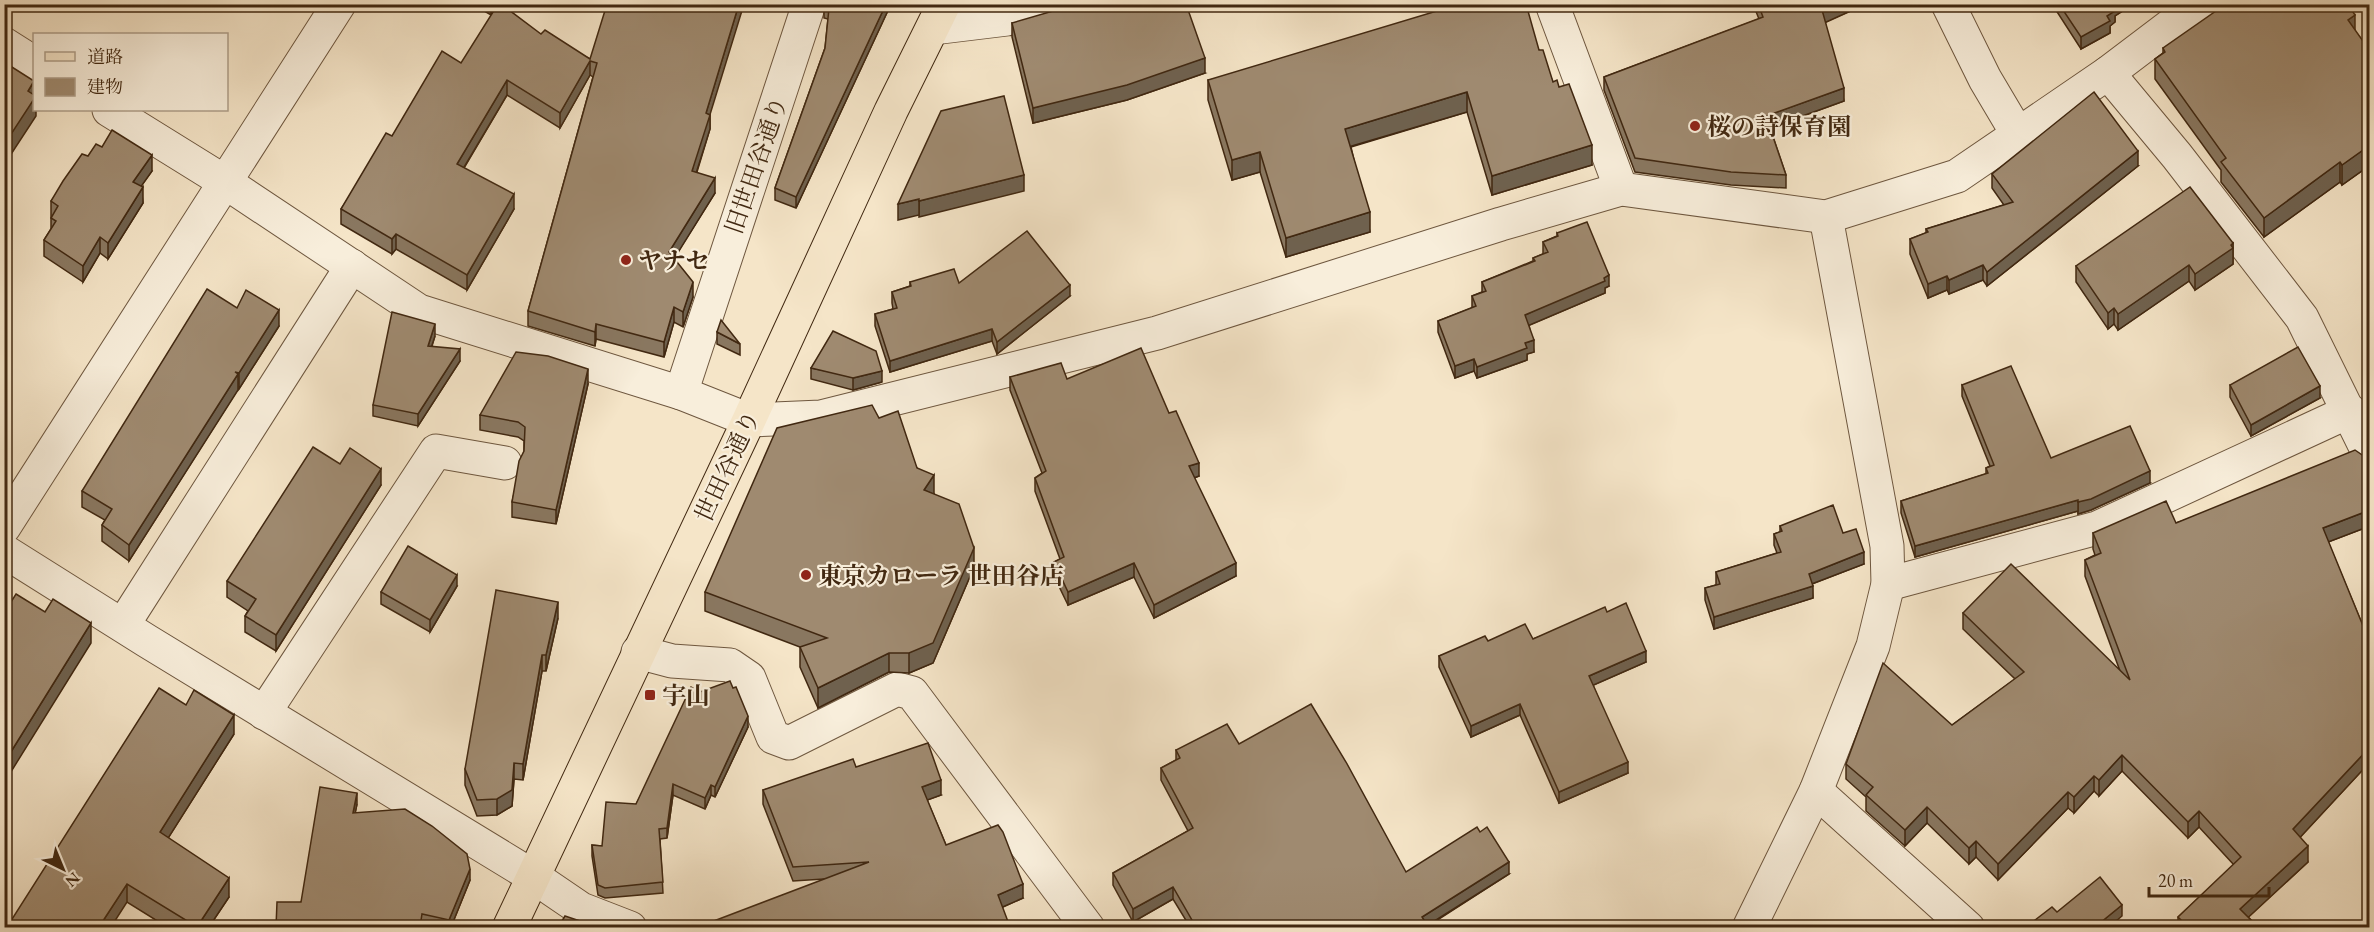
<svg xmlns="http://www.w3.org/2000/svg" width="2374" height="932" viewBox="0 0 2374 932" font-family="'EB Garamond','Noto Serif JP',serif">
<style>
.lines{fill:none;stroke-linecap:round;stroke-linejoin:round}
.minor-casing{stroke:#6e573f;stroke-width:35}
.tertiary-casing{stroke:#6e573f;stroke-width:35}
.primary-casing{stroke:#412811;stroke-width:35}
.minor{stroke:#f8eedb;stroke-width:33}
.tertiary{stroke:#f8eedb;stroke-width:33}
.primary{stroke:#f5e5c8;stroke-width:33}
.wall{fill:#897760;stroke:#412811;stroke-width:1.5}
.shaded-wall{fill:#6f614e;stroke:#412811;stroke-width:1.5}
.building{fill:#9f8a70;stroke:#412811;stroke-width:1.5}
.poi-dot{fill:#8f2418;stroke:#f8eedb;stroke-width:2}
.labels{text-anchor:middle;dominant-baseline:central;stroke-width:4.5;stroke-linejoin:round;paint-order:stroke}
.poi-label{font-size:24px;font-weight:bold;fill:#412811;stroke:#f8eedb;text-anchor:start}
.street-label{font-size:24px;fill:#412811;stroke:#f8eedb}
</style>
<rect width="100%" height="100%" fill="#f5e5c8"/>
<filter id="stains"><feTurbulence type="fractalNoise" baseFrequency=".00333" numOctaves="4"/><feColorMatrix values="0 0 0 0 .2 0 0 0 0 .09 0 0 0 0 .02 0 0 0 .5 -.17"/></filter>
<radialGradient id="worn" r=".72"><stop offset=".6" stop-color="#630" stop-opacity="0"/><stop offset="1" stop-color="#630" stop-opacity=".3"/></radialGradient>
<g class="lines">
<g class="minor-casing">
<g id="minor">
<path d="M 1552,4 L 1621,189"/>
<path d="M 1948,4 L 1985,79 L 2017,133"/>
<path d="M 933,28 L 1007,19 L 1056,4"/>
<path d="M 4,44 L 34,63"/>
<path d="M 2108,73 L 2177,156 L 2302,318 L 2370,456"/>
<path d="M 109,110 L 225,182 L 419,311 L 681,393"/>
<path d="M 749,420 L 821,417 L 1157,333 L 1501,224 L 1621,189 L 1826,217 L 1957,176 L 2108,73 L 2199,4"/>
<path d="M 4,527 L 339,4"/>
<path d="M 4,551 L 147,641 L 534,877 L 581,909 L 630,928"/>
<path d="M 1888,584 L 2097,528 L 2350,411"/>
<path d="M 123,625 L 352,266"/>
<path d="M 638,652 L 672,661 L 730,665 L 749,678 L 773,737 L 789,743 L 897,689 L 912,693 L 1088,928"/>
<path d="M 264,713 L 436,451 L 505,463"/>
<path d="M 1816,791 L 1968,928"/>
<path d="M 1749,928 L 1816,791 L 1873,646 L 1888,584 L 1887,546 L 1826,217"/>
</g>
</g>
<g class="tertiary-casing">
<path id="tertiary" d="M 749,420 L 681,393 L 809,4"/>
</g>
<g class="primary-casing">
<path id="primary" d="M 509,928 L 749,420 L 891,111 L 944,4"/>
</g>
<use href="#minor" class="minor"/>
<use href="#tertiary" class="tertiary"/>
<use href="#primary" class="primary"/>
</g>
<g class="wall">
<path d="M 472,4 L 496,4 L 491,15 Z"/>
<path d="M 782,4 L 790,4 L 787,10 L 782,9 Z"/>
<path d="M 891,4 L 796,208 L 775,200 L 775,188 L 825,48 L 828,19 L 824,18 L 824,7 Z"/>
<path d="M 1753,4 L 1866,4 L 1825,22 L 1844,101 L 1770,128 L 1786,175 L 1786,188 L 1731,185 L 1635,172 L 1604,90 L 1604,77 L 1759,19 Z"/>
<path d="M 2052,4 L 2124,4 L 2124,10 L 2115,16 L 2115,22 L 2110,26 L 2110,33 L 2081,49 Z"/>
<path d="M 1012,23 L 1205,73 L 1127,100 L 1033,123 L 1012,37 Z"/>
<path d="M 2355,31 L 2370,51 L 2370,165 L 2342,185 L 2340,182 L 2264,237 L 2221,182 L 2221,170 L 2155,79 L 2155,59 L 2163,53 L 2163,48 Z"/>
<path d="M 541,34 L 590,59 L 710,114 L 710,129 L 697,172 L 715,193 L 674,258 L 693,297 L 683,327 L 674,322 L 664,357 L 596,339 L 595,346 L 528,326 L 528,311 L 593,77 L 590,75 L 560,128 L 507,95 L 464,168 L 514,209 L 467,290 L 396,249 L 392,254 L 341,224 L 341,209 L 392,136 L 461,63 Z"/>
<path d="M 1539,50 L 1553,82 L 1559,87 L 1592,165 L 1492,195 L 1467,112 L 1351,147 L 1370,232 L 1286,257 L 1260,172 L 1232,180 L 1208,100 L 1208,80 Z"/>
<path d="M 88,156 L 152,171 L 141,186 L 143,203 L 108,259 L 100,253 L 83,282 L 44,256 L 44,240 L 51,229 L 51,201 Z"/>
<path d="M 2138,166 L 1987,286 L 1983,280 L 1949,294 L 1947,290 L 1928,298 L 1910,254 L 1910,239 L 1926,233 L 1926,229 L 2004,205 L 1992,188 L 1992,174 Z"/>
<path d="M 1557,233 L 1609,286 L 1605,288 L 1605,293 L 1529,325 L 1534,352 L 1527,354 L 1527,360 L 1477,378 L 1474,371 L 1455,378 L 1438,332 L 1438,321 L 1472,308 L 1472,296 L 1482,292 L 1482,282 L 1533,261 L 1533,258 L 1543,254 L 1543,242 L 1557,236 Z"/>
<path d="M 2233,243 L 2233,264 L 2195,290 L 2189,281 L 2118,330 L 2114,324 L 2108,329 L 2076,282 L 2076,266 Z"/>
<path d="M 910,282 L 959,283 L 1070,296 L 997,354 L 992,341 L 890,372 L 875,326 L 875,314 L 893,309 L 892,303 L 892,292 L 910,286 Z"/>
<path d="M 237,308 L 279,326 L 239,389 L 238,389 L 129,561 L 102,541 L 102,525 L 105,520 L 82,507 L 82,491 Z"/>
<path d="M 717,332 L 740,344 L 740,355 L 717,344 Z"/>
<path d="M 435,336 L 432,346 L 460,361 L 418,426 L 373,416 L 373,405 Z"/>
<path d="M 811,368 L 882,382 L 853,390 L 811,379 Z"/>
<path d="M 1010,377 L 1067,379 L 1169,413 L 1199,476 L 1194,478 L 1236,576 L 1154,618 L 1134,577 L 1068,605 L 1054,576 L 1054,562 L 1060,559 L 1035,491 L 1035,478 L 1042,473 L 1010,390 Z"/>
<path d="M 588,384 L 556,524 L 512,517 L 512,502 L 524,451 L 524,441 L 518,437 L 480,430 L 480,415 Z"/>
<path d="M 1962,385 L 2051,458 L 2150,483 L 2091,510 L 2078,514 L 2078,511 L 1915,557 L 1901,513 L 1901,501 L 1986,474 L 1986,468 L 1990,466 L 1962,396 Z"/>
<path d="M 2230,385 L 2320,398 L 2251,436 L 2230,397 Z"/>
<path d="M 879,418 L 917,468 L 934,494 L 974,567 L 933,663 L 909,673 L 889,672 L 818,708 L 800,667 L 800,647 L 705,611 L 705,592 Z"/>
<path d="M 2370,459 L 2370,526 L 2328,542 L 2370,643 L 2370,762 L 2300,837 L 2308,862 L 2248,917 L 2258,927 L 2178,927 L 2178,917 L 2234,865 L 2199,827 L 2188,838 L 2122,771 L 2099,796 L 2094,791 L 2074,813 L 2068,808 L 1998,880 L 1976,857 L 1969,864 L 1927,823 L 1905,846 L 1866,811 L 1866,797 L 1846,779 L 1846,764 L 1952,725 L 2015,679 L 1963,629 L 1963,613 L 2120,671 L 2085,576 L 2085,560 L 2095,555 L 2093,549 L 2093,533 L 2176,523 Z"/>
<path d="M 340,464 L 381,485 L 276,651 L 245,632 L 245,616 L 248,611 L 227,597 L 227,581 Z"/>
<path d="M 1780,526 L 1843,533 L 1864,564 L 1812,584 L 1813,598 L 1714,629 L 1705,600 L 1705,588 L 1716,585 L 1716,572 L 1777,553 L 1774,545 L 1774,534 L 1780,532 Z"/>
<path d="M 457,586 L 430,632 L 381,604 L 381,592 Z"/>
<path d="M 1607,612 L 1646,662 L 1593,685 L 1628,773 L 1559,803 L 1520,715 L 1471,737 L 1439,667 L 1439,656 L 1488,641 L 1533,639 Z"/>
<path d="M 558,618 L 546,671 L 542,671 L 523,780 L 514,779 L 512,806 L 497,815 L 477,816 L 465,785 L 465,769 Z"/>
<path d="M 733,688 L 748,727 L 715,797 L 711,795 L 705,809 L 673,795 L 667,838 L 660,839 L 663,893 L 605,898 L 598,895 L 592,856 L 592,845 L 602,846 L 636,804 L 700,692 Z"/>
<path d="M 234,734 L 168,838 L 229,897 L 209,927 L 167,927 L 127,902 L 7,927 Z"/>
<path d="M 1239,744 L 1406,872 L 1509,874 L 1428,926 L 1428,927 L 1190,927 L 1173,899 L 1133,922 L 1113,885 L 1113,873 L 1188,831 L 1161,780 L 1161,768 L 1176,760 L 1176,750 Z"/>
<path d="M 856,767 L 941,795 L 927,800 L 946,845 L 1023,898 L 1003,907 L 824,879 L 793,881 L 763,804 L 763,790 Z"/>
<path d="M 357,804 L 355,813 L 470,880 L 451,927 L 434,927 L 301,902 Z"/>
</g>
<g class="shaded-wall">
<path d="M 491,4 L 496,4 L 491,15 Z"/>
<path d="M 739,4 L 744,4 L 708,121 L 710,115 L 710,129 L 692,186 L 692,171 L 706,113 Z"/>
<path d="M 886,4 L 891,4 L 796,208 L 796,197 Z"/>
<path d="M 1834,4 L 1866,4 L 1822,24 L 1822,10 Z"/>
<path d="M 2116,4 L 2124,4 L 2124,10 L 2115,16 L 2115,22 L 2110,26 L 2110,33 L 2081,49 L 2081,37 L 2107,16 L 2113,6 Z"/>
<path d="M 2355,15 L 2355,34 L 2348,20 Z"/>
<path d="M 1205,58 L 1205,73 L 1127,100 L 1033,123 L 1033,108 Z"/>
<path d="M 590,61 L 590,75 L 560,128 L 560,113 Z"/>
<path d="M 507,80 L 507,95 L 457,179 L 457,164 Z"/>
<path d="M 34,82 L 34,110 L 36,110 L 36,116 L 4,165 L 4,145 L 28,91 Z"/>
<path d="M 1844,88 L 1844,101 L 1766,129 L 1766,116 Z"/>
<path d="M 1467,92 L 1467,112 L 1345,148 L 1345,129 Z"/>
<path d="M 1592,145 L 1592,165 L 1492,195 L 1492,176 Z"/>
<path d="M 2370,145 L 2370,165 L 2342,185 L 2342,165 Z"/>
<path d="M 2138,151 L 2138,166 L 1987,286 L 1987,272 Z"/>
<path d="M 1260,152 L 1260,172 L 1232,180 L 1232,160 Z"/>
<path d="M 152,155 L 152,171 L 133,198 L 133,182 Z"/>
<path d="M 2340,162 L 2340,182 L 2264,237 L 2264,218 Z"/>
<path d="M 1024,175 L 1024,191 L 919,217 L 919,201 Z"/>
<path d="M 715,178 L 715,193 L 669,267 L 669,252 Z"/>
<path d="M 143,187 L 143,203 L 108,259 L 108,243 Z"/>
<path d="M 514,194 L 514,209 L 467,290 L 467,275 Z"/>
<path d="M 919,199 L 919,215 L 898,220 L 898,204 Z"/>
<path d="M 1370,212 L 1370,232 L 1286,257 L 1286,238 Z"/>
<path d="M 396,234 L 396,249 L 392,254 L 392,239 Z"/>
<path d="M 100,237 L 100,253 L 83,282 L 83,266 Z"/>
<path d="M 2233,243 L 2233,264 L 2195,290 L 2195,274 Z"/>
<path d="M 1983,265 L 1983,280 L 1949,294 L 1949,280 Z"/>
<path d="M 2189,265 L 2189,281 L 2118,330 L 2118,314 Z"/>
<path d="M 1609,275 L 1609,286 L 1605,288 L 1605,293 L 1525,327 L 1525,315 Z"/>
<path d="M 1947,276 L 1947,290 L 1928,298 L 1928,284 Z"/>
<path d="M 693,282 L 693,297 L 683,327 L 683,312 Z"/>
<path d="M 1070,285 L 1070,296 L 997,354 L 997,342 Z"/>
<path d="M 674,307 L 674,322 L 664,357 L 664,342 Z"/>
<path d="M 2114,308 L 2114,324 L 2108,329 L 2108,313 Z"/>
<path d="M 279,310 L 279,326 L 239,389 L 239,373 Z"/>
<path d="M 435,324 L 435,336 L 428,357 L 428,346 Z"/>
<path d="M 596,324 L 596,339 L 595,346 L 595,332 Z"/>
<path d="M 992,329 L 992,341 L 890,372 L 890,361 Z"/>
<path d="M 1534,340 L 1534,352 L 1527,354 L 1527,360 L 1477,378 L 1477,367 L 1525,343 Z"/>
<path d="M 460,349 L 460,361 L 418,426 L 418,414 Z"/>
<path d="M 1474,359 L 1474,371 L 1455,378 L 1455,366 Z"/>
<path d="M 588,369 L 588,384 L 556,524 L 556,510 Z"/>
<path d="M 882,371 L 882,382 L 853,390 L 853,378 Z"/>
<path d="M 238,374 L 238,390 L 129,561 L 129,545 Z"/>
<path d="M 2320,386 L 2320,398 L 2251,436 L 2251,425 Z"/>
<path d="M 1199,463 L 1199,476 L 1189,480 L 1189,466 Z"/>
<path d="M 381,469 L 381,485 L 276,651 L 276,635 Z"/>
<path d="M 2150,471 L 2150,483 L 2091,510 L 2078,514 L 2078,502 Z"/>
<path d="M 934,475 L 934,495 L 924,490 Z"/>
<path d="M 2078,500 L 2078,511 L 1915,557 L 1915,546 Z"/>
<path d="M 2370,510 L 2370,526 L 2323,544 L 2323,528 Z"/>
<path d="M 974,548 L 974,567 L 933,663 L 909,673 L 909,653 Z"/>
<path d="M 1864,552 L 1864,564 L 1809,585 L 1809,574 Z"/>
<path d="M 1134,563 L 1134,577 L 1068,605 L 1068,592 Z"/>
<path d="M 1236,563 L 1236,576 L 1154,618 L 1154,605 Z"/>
<path d="M 457,575 L 457,586 L 430,632 L 430,620 Z"/>
<path d="M 1813,586 L 1813,598 L 1714,629 L 1714,617 Z"/>
<path d="M 558,602 L 558,618 L 546,671 L 546,655 Z"/>
<path d="M 91,623 L 91,643 L 4,783 L 4,763 Z"/>
<path d="M 1646,651 L 1646,662 L 1589,687 L 1589,676 Z"/>
<path d="M 889,653 L 889,672 L 818,708 L 818,688 Z"/>
<path d="M 542,655 L 542,671 L 523,780 L 523,764 Z"/>
<path d="M 1520,704 L 1520,715 L 1471,737 L 1471,726 Z"/>
<path d="M 234,715 L 234,734 L 160,851 L 160,832 Z"/>
<path d="M 748,716 L 748,727 L 715,797 L 715,787 Z"/>
<path d="M 2370,747 L 2370,762 L 2293,845 L 2293,829 Z"/>
<path d="M 2122,755 L 2122,771 L 2099,796 L 2099,780 Z"/>
<path d="M 1628,762 L 1628,773 L 1559,803 L 1559,792 Z"/>
<path d="M 514,763 L 514,779 L 512,806 L 497,815 L 497,799 Z"/>
<path d="M 2094,776 L 2094,791 L 2074,813 L 2074,797 Z"/>
<path d="M 941,780 L 941,795 L 922,802 L 922,787 Z"/>
<path d="M 673,784 L 673,795 L 667,838 L 667,828 Z"/>
<path d="M 711,785 L 711,795 L 705,809 L 705,798 Z"/>
<path d="M 2068,792 L 2068,808 L 1998,880 L 1998,864 Z"/>
<path d="M 357,793 L 357,804 L 353,824 L 353,813 Z"/>
<path d="M 1927,807 L 1927,823 L 1905,846 L 1905,830 Z"/>
<path d="M 2199,811 L 2199,827 L 2188,838 L 2188,822 Z"/>
<path d="M 1976,841 L 1976,857 L 1969,864 L 1969,848 Z"/>
<path d="M 2308,846 L 2308,862 L 2240,925 L 2240,909 Z"/>
<path d="M 1509,862 L 1509,874 L 1425,927 L 1422,917 Z"/>
<path d="M 470,869 L 470,880 L 451,927 L 449,927 L 449,920 Z"/>
<path d="M 229,878 L 229,897 L 209,927 L 197,927 Z"/>
<path d="M 127,884 L 127,902 L 111,927 L 99,927 Z"/>
<path d="M 1023,884 L 1023,898 L 998,909 L 998,895 Z"/>
<path d="M 1173,887 L 1173,899 L 1133,922 L 1133,909 Z"/>
<path d="M 2122,905 L 2122,916 L 2109,927 L 2095,927 Z"/>
</g>
<g class="building">
<path d="M 498,4 L 501,4 L 541,34 L 545,30 L 590,59 L 607,4 L 739,4 L 706,113 L 710,115 L 692,171 L 715,178 L 669,252 L 693,282 L 683,312 L 674,307 L 664,342 L 596,324 L 595,332 L 528,311 L 597,63 L 590,61 L 560,113 L 507,80 L 457,164 L 514,194 L 467,275 L 396,234 L 392,239 L 341,209 L 386,133 L 392,136 L 442,51 L 461,63 Z"/>
<path d="M 824,4 L 886,4 L 796,197 L 775,188 L 825,48 L 829,8 L 824,7 Z"/>
<path d="M 1077,4 L 1186,4 L 1205,58 L 1127,85 L 1033,108 L 1012,23 Z"/>
<path d="M 1460,4 L 1526,4 L 1539,50 L 1543,50 L 1553,82 L 1557,80 L 1559,87 L 1569,84 L 1592,145 L 1492,176 L 1467,92 L 1345,129 L 1370,212 L 1286,238 L 1260,152 L 1232,160 L 1208,80 Z"/>
<path d="M 1758,4 L 1834,4 L 1822,10 L 1844,88 L 1766,116 L 1786,175 L 1731,172 L 1635,158 L 1604,77 L 1763,17 Z"/>
<path d="M 2059,4 L 2116,4 L 2113,6 L 2115,11 L 2107,16 L 2110,21 L 2081,37 Z"/>
<path d="M 2226,4 L 2348,4 L 2355,15 L 2348,20 L 2370,51 L 2370,145 L 2342,165 L 2340,162 L 2264,218 L 2221,162 L 2226,158 L 2155,59 L 2165,52 L 2163,48 Z"/>
<path d="M 4,62 L 34,81 L 28,91 L 34,95 L 34,99 L 4,145 Z"/>
<path d="M 2094,92 L 2138,151 L 1987,272 L 1983,265 L 1949,280 L 1947,276 L 1928,284 L 1910,239 L 1928,232 L 1926,229 L 2013,202 L 1992,174 Z"/>
<path d="M 1004,96 L 1024,175 L 919,201 L 919,199 L 898,204 L 941,111 Z"/>
<path d="M 112,130 L 152,155 L 133,182 L 143,187 L 108,243 L 100,237 L 83,266 L 44,240 L 56,221 L 51,218 L 58,206 L 51,201 L 63,181 L 82,154 L 88,156 L 96,144 L 102,147 Z"/>
<path d="M 2190,187 L 2233,243 L 2231,245 L 2233,248 L 2195,274 L 2189,265 L 2118,314 L 2114,308 L 2108,313 L 2076,266 Z"/>
<path d="M 1587,222 L 1609,275 L 1604,278 L 1605,281 L 1525,315 L 1534,340 L 1525,343 L 1527,348 L 1477,367 L 1474,359 L 1455,366 L 1438,321 L 1476,306 L 1472,296 L 1486,291 L 1482,282 L 1535,261 L 1533,258 L 1548,252 L 1543,242 L 1558,236 L 1557,233 Z"/>
<path d="M 1027,231 L 1070,285 L 997,342 L 992,329 L 890,361 L 875,314 L 897,308 L 892,292 L 911,286 L 910,282 L 954,269 L 959,283 Z"/>
<path d="M 207,289 L 237,308 L 246,290 L 279,310 L 239,373 L 235,372 L 238,374 L 129,545 L 102,525 L 112,509 L 82,491 Z"/>
<path d="M 392,312 L 435,324 L 428,346 L 460,349 L 418,414 L 373,405 Z"/>
<path d="M 721,320 L 740,344 L 717,332 Z"/>
<path d="M 833,331 L 876,351 L 882,371 L 853,378 L 811,368 Z"/>
<path d="M 2298,347 L 2320,386 L 2251,425 L 2230,385 Z"/>
<path d="M 1141,348 L 1169,413 L 1176,411 L 1199,463 L 1189,466 L 1236,563 L 1154,605 L 1134,563 L 1068,592 L 1054,562 L 1064,557 L 1035,478 L 1046,471 L 1010,377 L 1061,363 L 1067,379 Z"/>
<path d="M 516,352 L 548,356 L 588,369 L 556,510 L 512,502 L 519,461 L 524,451 L 525,427 L 518,422 L 480,415 Z"/>
<path d="M 2011,366 L 2051,458 L 2130,426 L 2150,471 L 2091,499 L 2078,502 L 2078,500 L 1915,546 L 1901,501 L 1988,473 L 1986,468 L 1994,465 L 1962,385 Z"/>
<path d="M 872,405 L 879,418 L 898,411 L 917,468 L 934,475 L 924,490 L 959,504 L 974,548 L 933,643 L 909,653 L 889,653 L 818,688 L 800,647 L 827,638 L 705,592 L 777,428 Z"/>
<path d="M 313,447 L 340,464 L 350,448 L 381,469 L 276,635 L 245,616 L 256,599 L 227,581 Z"/>
<path d="M 2355,450 L 2368,459 L 2370,459 L 2370,510 L 2323,528 L 2370,643 L 2370,747 L 2293,829 L 2308,846 L 2240,909 L 2258,927 L 2188,927 L 2178,917 L 2241,857 L 2199,811 L 2188,822 L 2122,755 L 2099,780 L 2094,776 L 2074,797 L 2068,792 L 1998,864 L 1976,841 L 1969,848 L 1927,807 L 1905,830 L 1866,795 L 1873,787 L 1846,764 L 1883,663 L 1952,725 L 2024,672 L 1963,613 L 2011,564 L 2130,680 L 2085,560 L 2101,553 L 2093,533 L 2166,501 L 2176,523 Z"/>
<path d="M 1833,505 L 1843,533 L 1856,529 L 1864,552 L 1809,574 L 1813,586 L 1714,617 L 1705,588 L 1720,584 L 1716,572 L 1781,552 L 1774,534 L 1782,531 L 1780,526 Z"/>
<path d="M 408,546 L 457,575 L 430,620 L 381,592 Z"/>
<path d="M 496,590 L 558,602 L 546,655 L 542,655 L 523,764 L 514,763 L 512,790 L 497,799 L 477,800 L 465,769 Z"/>
<path d="M 16,594 L 45,612 L 53,599 L 91,623 L 4,763 L 4,613 Z"/>
<path d="M 1626,603 L 1646,651 L 1589,676 L 1628,762 L 1559,792 L 1520,704 L 1471,726 L 1439,656 L 1485,636 L 1488,641 L 1525,624 L 1533,639 L 1605,607 L 1607,612 Z"/>
<path d="M 730,681 L 733,688 L 736,687 L 748,716 L 715,787 L 711,785 L 705,798 L 673,784 L 667,828 L 659,829 L 663,882 L 605,888 L 598,885 L 592,845 L 602,846 L 606,802 L 636,804 L 691,687 L 700,692 Z"/>
<path d="M 159,688 L 186,705 L 194,690 L 234,715 L 160,832 L 229,878 L 197,927 L 127,884 L 99,927 L 7,927 Z"/>
<path d="M 1311,704 L 1346,762 L 1406,872 L 1477,827 L 1480,832 L 1487,827 L 1509,862 L 1422,917 L 1428,926 L 1426,927 L 1213,927 L 1212,925 L 1207,927 L 1196,927 L 1173,887 L 1133,909 L 1113,873 L 1193,828 L 1161,768 L 1180,758 L 1176,750 L 1227,724 L 1239,744 Z"/>
<path d="M 928,743 L 941,780 L 922,787 L 946,845 L 998,825 L 1003,832 L 1023,884 L 998,895 L 1010,927 L 698,927 L 869,862 L 793,867 L 763,790 L 853,759 L 856,767 Z"/>
<path d="M 320,787 L 357,793 L 353,813 L 405,809 L 432,826 L 467,854 L 470,869 L 449,920 L 422,914 L 420,927 L 276,927 L 277,902 L 301,902 Z"/>
<path d="M 2100,877 L 2122,905 L 2095,927 L 2026,927 L 2052,907 L 2057,912 Z"/>
<path d="M 565,916 L 598,927 L 553,927 L 555,922 L 562,921 Z"/>
<path d="M 603,924 L 613,927 L 604,927 Z"/>
</g>
<g class="poi-dot">
<circle cx="1695" cy="126" r="6"/>
<circle cx="626" cy="260" r="6"/>
<circle cx="806" cy="575" r="6"/>
<rect x="644" y="689" width="12" height="12" rx="3"/>
</g>
<g class="labels">
<g class="poi-label">
<text x="1707" y="126">桜の詩保育園</text>
<text x="638" y="260">ヤナセ</text>
<text x="818" y="575">東京カローラ 世田谷店</text>
<text x="662" y="695">宇山</text>
</g>
<g class="street-label">
<text transform="translate(756 165) rotate(-71)">旧世田谷通り</text>
<text transform="translate(727 466) rotate(-65)">世田谷通り</text>
</g>
</g>
<rect width="2374" height="932" fill="none" stroke="#f5e5c8" stroke-width="24"/>
<rect x="6" y="6" width="2362" height="920" fill="none" stroke="#412811" stroke-width="3"/>
<rect x="12" y="12" width="2350" height="908" fill="none" stroke="#412811" stroke-width="1.5"/>
<rect x="33" y="33" width="195" height="78" fill="#f8eedb" stroke="#af9f8a" stroke-width="1.5"/>
<rect x="45" y="52" width="30" height="9" fill="#f5e5c8" stroke="#af9f8a" stroke-width="1.5"/>
<text x="87" y="63" font-size="18" fill="#412811">道路</text>
<rect x="45" y="78" width="30" height="18" fill="#9f8a70" stroke="#af9f8a" stroke-width="1.5"/>
<text x="87" y="93" font-size="18" fill="#412811">建物</text>
<g transform="translate(63 869) rotate(137)" stroke="#f8eedb" stroke-width="4.5" paint-order="stroke">
<path d="M0-4.5L10 22L0 15L-10 22Z" fill="#412811"/>
<text y="-9" font-size="16" font-weight="bold" text-anchor="middle" fill="#412811">N</text>
</g>
<path d="M2149 887v9h120v-9" fill="none" stroke="#412811" stroke-width="3"/>
<text x="2158" y="887" font-size="18" fill="#412811" stroke="#f8eedb" stroke-width="4.5" paint-order="stroke">20 m</text>
<rect width="100%" height="100%" filter="url(#stains)"/>
<rect width="100%" height="100%" fill="url(#worn)"/>
</svg>
